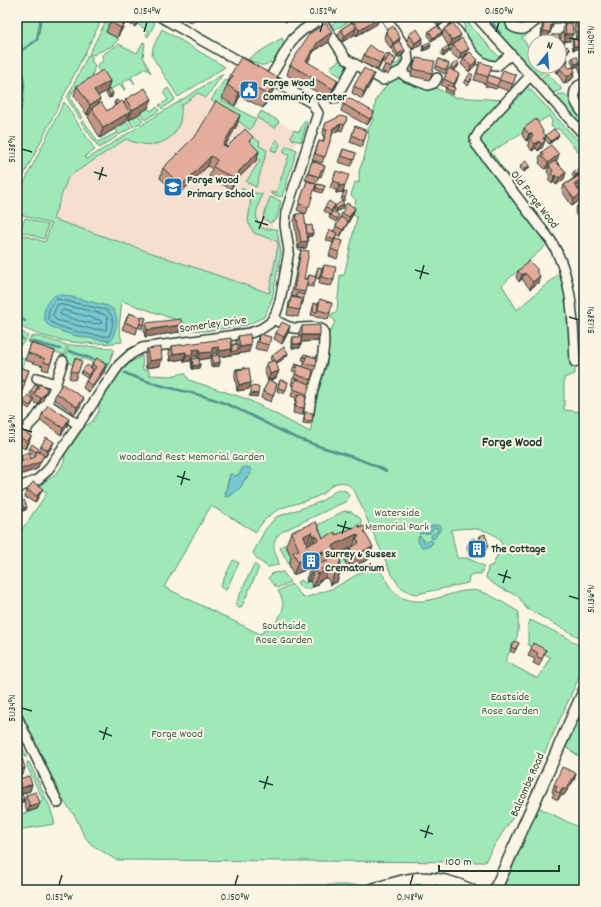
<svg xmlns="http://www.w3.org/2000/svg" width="601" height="907" viewBox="0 0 601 907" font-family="Dekko,sans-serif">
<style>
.built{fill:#f5dfcf}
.green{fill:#9fe9b8;stroke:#5f9376;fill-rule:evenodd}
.water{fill:#77c8d1;stroke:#549092}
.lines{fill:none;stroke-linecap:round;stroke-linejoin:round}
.shore{stroke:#427573;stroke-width:1}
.stream{stroke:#549092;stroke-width:2.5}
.minor-casing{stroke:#1f3d34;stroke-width:12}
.major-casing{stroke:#1f3d34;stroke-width:14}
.minor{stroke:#fcf5e5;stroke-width:9}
.major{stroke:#fcf5e5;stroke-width:11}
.wall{fill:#c49585;stroke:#1f3d34}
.shaded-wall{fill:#a0796c;stroke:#1f3d34}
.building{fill:#e4ad9b;stroke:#1f3d34;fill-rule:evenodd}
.ticks{fill:none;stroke:#1f3d34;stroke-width:1.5}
.labels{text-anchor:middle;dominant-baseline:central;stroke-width:4;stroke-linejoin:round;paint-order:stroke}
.poi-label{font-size:12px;font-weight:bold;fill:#1f3d34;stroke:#fcf5e5;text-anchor:start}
.street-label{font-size:12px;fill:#1f3d34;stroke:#fcf5e5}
.park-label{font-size:12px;fill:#395f4e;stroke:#fcf5e5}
.quarter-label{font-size:14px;font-weight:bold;fill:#1f3d34;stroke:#fcf5e5}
.neatline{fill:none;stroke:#1f3d34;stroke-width:1.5}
.ticks-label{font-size:10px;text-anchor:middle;fill:#1f3d34}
</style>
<rect width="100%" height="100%" fill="#fcf5e5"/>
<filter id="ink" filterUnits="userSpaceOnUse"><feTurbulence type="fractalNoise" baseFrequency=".025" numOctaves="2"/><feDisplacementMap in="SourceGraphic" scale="8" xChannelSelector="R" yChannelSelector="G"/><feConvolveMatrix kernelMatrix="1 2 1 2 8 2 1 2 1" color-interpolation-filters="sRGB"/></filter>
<g filter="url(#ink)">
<path class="built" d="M 199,93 L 218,104 L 240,110 L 256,119 L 261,111 L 299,133 L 271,220 L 278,245 L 270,294 L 53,219 L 68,177 L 127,139 L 144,146 L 160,143 L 182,117 L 181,106 Z"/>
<g class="green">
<path d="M 17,17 L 103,17 L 17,189 Z"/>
<path d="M 108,17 L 111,17 L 107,26 L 109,27 L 106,32 L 119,39 L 112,46 L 93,55 L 89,54 Z"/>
<path d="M 141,17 L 145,17 L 155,23 L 148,37 L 146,35 L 148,31 L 137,24 Z"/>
<path d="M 344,17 L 357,17 L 334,30 L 331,25 Z"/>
<path d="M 450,17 L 463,17 L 501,59 L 496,62 C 480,59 472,45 464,33 L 465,24 L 463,21 L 455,23 Z"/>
<path d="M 483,17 L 504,17 L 513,31 L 530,32 L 522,38 L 535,56 L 535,66 L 542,66 L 545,71 L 537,77 Z"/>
<path d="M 513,17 L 531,17 L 530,22 L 522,26 L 516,23 Z"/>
<path d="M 162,29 L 225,67 L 178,97 L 152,56 L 153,47 Z"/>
<path d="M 282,38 L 285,43 L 272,63 L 270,62 C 263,69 256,63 248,59 Z"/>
<path d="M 143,42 L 145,43 L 143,57 L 151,73 L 146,68 L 131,77 L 135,84 L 130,78 L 122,83 L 125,90 L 124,90 L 120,84 L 110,90 L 97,68 L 97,65 L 103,61 L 102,55 L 119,44 L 137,53 Z"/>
<path d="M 338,53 L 348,67 L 342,77 L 332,71 L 330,67 L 340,60 L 337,54 Z"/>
<path d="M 404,54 L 402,66 L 387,76 L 381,75 L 382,71 L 388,74 L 393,65 L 400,62 L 400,56 Z"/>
<path d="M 88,55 L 92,57 L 92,62 L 95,65 L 92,77 L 73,91 L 70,98 L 82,118 L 80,119 L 67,98 Z"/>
<path d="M 547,73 L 561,88 L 561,90 L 551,94 L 539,79 Z"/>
<path d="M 223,74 L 206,98 L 198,93 L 181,106 C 184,140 155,153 126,139 L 68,177 L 53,219 L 269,293 L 278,245 L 277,241 L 254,233 L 248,222 L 251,197 L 241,190 L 242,188 L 248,192 L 250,190 L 254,193 L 262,194 C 259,207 250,219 264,229 L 277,229 L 281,253 L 272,299 L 264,317 L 247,325 L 205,331 L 190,330 L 181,334 L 179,332 L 184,329 L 185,323 L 122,301 L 119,328 L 122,342 C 89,347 46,341 17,325 L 17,233 L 45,242 L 51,224 L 17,213 L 17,197 L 64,102 L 95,150 L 85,156 L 87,159 ZM 63,295 L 107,306 L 114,310 L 109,341 L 62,332 Z"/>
<path d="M 399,76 L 426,89 L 434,87 L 453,97 L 505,100 L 526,85 L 584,147 L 584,159 L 559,129 L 554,129 L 551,126 L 552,121 L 549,116 L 491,152 L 502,167 L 551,241 L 502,285 L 517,310 L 564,269 L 575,365 L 575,374 L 564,378 L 564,410 L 584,412 L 584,640 L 527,609 L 518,596 L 498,587 L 486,578 L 488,567 L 493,565 L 502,544 C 494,527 466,527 451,530 L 457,558 L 467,558 L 484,566 L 481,574 L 473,574 L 469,576 L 468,583 L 417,594 L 411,593 L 399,586 L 390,571 L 355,492 C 351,486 345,481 337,483 C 330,485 327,491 322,494 C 295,509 275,500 256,532 L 211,506 L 164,587 L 260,634 C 277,622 291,611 278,591 L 291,584 L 304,598 L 334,588 L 365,570 L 366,571 L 375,568 C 387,571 386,595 409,600 C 432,606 455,587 478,591 C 492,594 506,605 519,612 C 517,619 519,624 518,631 C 517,642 509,652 505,661 L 538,679 L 550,657 L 528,645 L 528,626 L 530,620 L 566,637 L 583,648 L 582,650 L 584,652 L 584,666 L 522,803 L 490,852 L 485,862 L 116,860 L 91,844 L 84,836 L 76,818 L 63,800 L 17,703 L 17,537 L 47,493 L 38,487 L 58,472 L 64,462 L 65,454 L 85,426 L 92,422 L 99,411 L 99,404 L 119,375 L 129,363 L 142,356 L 143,370 L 149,370 L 149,375 L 170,376 L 185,373 L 189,380 L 247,399 L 310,432 L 315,409 L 314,401 L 318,396 L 315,392 L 327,364 L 327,338 L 335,322 L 334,319 L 330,317 L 332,314 L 337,311 L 340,275 L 344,275 C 349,256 352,236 357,217 L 351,214 L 356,200 L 351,195 L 355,182 L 359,183 L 359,171 L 364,158 L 369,136 L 368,129 L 373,120 L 376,99 L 390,81 ZM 241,472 L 248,477 L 244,480 L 241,487 L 230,496 L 225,493 L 229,477 L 236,476 ZM 422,538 L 425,543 L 430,541 L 433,542 L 430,546 L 422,547 L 418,542 Z"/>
<path d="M 225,79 L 230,82 L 222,100 L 256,119 L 250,130 L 211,100 Z"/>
<path d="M 168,88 L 175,99 L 162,109 L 159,105 L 168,100 L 163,92 Z"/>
<path d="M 560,94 L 565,94 L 584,117 L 584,130 L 554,97 Z"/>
<path d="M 157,107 L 159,111 L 145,120 L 140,113 L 148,108 L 150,111 Z"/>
<path d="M 261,111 L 279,121 L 275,128 L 257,118 Z"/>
<path d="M 138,114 L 143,121 L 133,127 L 129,120 Z"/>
<path d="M 124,117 L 131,128 L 119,135 L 115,128 L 126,122 Z"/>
<path d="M 305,120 L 307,123 L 301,142 L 292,139 L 291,136 L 294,130 L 299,132 Z"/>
<path d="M 84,121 L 98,142 L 116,133 L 118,136 L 99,148 L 81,122 Z"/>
<path d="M 251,136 L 260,142 L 259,146 L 267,150 L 256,187 L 246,182 L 260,160 L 250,151 L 254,147 L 248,139 Z"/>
<path d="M 276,139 L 280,144 L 277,152 L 271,150 Z"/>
<path d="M 288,146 L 297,150 L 282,197 L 271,194 L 271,192 L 276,193 L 289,155 L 284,153 L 284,149 Z"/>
<path d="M 270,197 L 281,201 L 277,219 L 270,223 L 263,218 Z"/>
<path d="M 25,218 L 48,225 L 44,239 L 20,231 Z"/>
<path d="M 17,329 L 28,336 L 25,341 L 17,348 Z"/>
<path d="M 37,336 L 67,345 L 64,355 L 27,342 L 31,337 Z"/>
<path d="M 69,345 L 111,348 L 114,350 L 107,368 L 82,358 L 79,367 L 64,361 Z"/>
<path d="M 17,356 L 24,358 L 25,361 L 19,373 L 17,372 Z"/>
<path d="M 338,489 L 346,491 L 349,495 L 347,501 L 281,532 C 269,544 275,550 279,563 L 278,565 L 268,567 L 258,560 L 253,553 L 265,530 L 276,517 L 320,502 Z"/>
<path d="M 344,511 L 352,512 L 361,519 L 362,534 L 323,540 L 316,526 Z"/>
<path d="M 285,544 L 294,563 L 289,565 L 280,548 Z"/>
<path d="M 353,547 L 345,561 L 348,568 L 342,571 L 335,557 L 336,554 Z"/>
<path d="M 233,560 L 239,563 L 226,590 L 220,587 Z"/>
<path d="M 254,564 L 259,568 L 241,608 L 239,608 L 235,605 Z"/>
<path d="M 283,572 L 290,582 L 277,588 L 268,578 L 273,573 Z"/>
<path d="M 302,580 L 304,583 L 310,581 L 313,587 C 306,591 300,589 297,582 Z"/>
<path d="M 584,709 L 584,760 L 566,747 L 580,713 Z"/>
<path d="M 17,736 L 27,757 L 22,756 L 17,744 Z"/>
<path d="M 27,762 L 29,762 L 50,807 L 55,824 L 17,830 L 17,813 L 23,814 L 37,809 L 39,802 L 43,800 L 27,766 Z"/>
<path d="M 538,807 L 578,827 L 584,814 L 584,890 L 502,890 Z"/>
<path d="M 307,885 L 362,885 L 346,890 L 179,890 Z"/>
<path d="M 418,886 L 438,886 L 459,890 L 401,890 Z"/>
</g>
<g class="water">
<path d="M 56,295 L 63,295 L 108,306 C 121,314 117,326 112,339 L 109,341 C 89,338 64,336 47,324 C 40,314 46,300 56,295 Z"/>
<path d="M 243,467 L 250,468 L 251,474 L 244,480 L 241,487 L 230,496 L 225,497 L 230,474 L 232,474 L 234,476 L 239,475 Z"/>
<path d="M 435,525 L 439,525 L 442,527 L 434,539 L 431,538 L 431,535 L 438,531 L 437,528 L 434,528 L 430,533 L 419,534 L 422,530 Z"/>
<path d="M 420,536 L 425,543 L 431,540 L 433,542 L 430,546 L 422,547 L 418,542 L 418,537 Z"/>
</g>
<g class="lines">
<g class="shore">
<path d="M 57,299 L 106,310 C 116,316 113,326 109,336 C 100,338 54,328 49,320 C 48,318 48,314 49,311 C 50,306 52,302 57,299 Z"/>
<path d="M 58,304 L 104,314 L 108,318 L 106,330 L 91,329 L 56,320 L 53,315 Z"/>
<path d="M 63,310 L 100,320 L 102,323 C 95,326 67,318 60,314 Z"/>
</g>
<g class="stream">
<path d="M 488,17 L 500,33"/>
<path d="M 17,119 L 22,104 L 24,85 L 20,54 L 22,50 L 37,40 L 41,17"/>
<path d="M 17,316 L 25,321"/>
<path d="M 17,336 L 23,339"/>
<path d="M 30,341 L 60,349"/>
<path d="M 69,351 L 107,364"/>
<path d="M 125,373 C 153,386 184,390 213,399 C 241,408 265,424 292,436 C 323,450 357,455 386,471"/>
</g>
<g class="minor-casing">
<g id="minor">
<path d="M 161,17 L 249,67"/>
<path d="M 319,17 L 346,59 L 383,80 L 403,70 L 408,61 L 407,51 L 387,19"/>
<path d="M 477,17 L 584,135"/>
<path d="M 509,17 L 512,26 C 526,34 528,25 537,20 C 541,17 567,18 575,17"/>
<path d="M 454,27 C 466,40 475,67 497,66 L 510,55"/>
<path d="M 400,72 L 407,77 L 428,85 L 434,83 L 437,78"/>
<path d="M 530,76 L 481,129 L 475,139 L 476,144 L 551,241 C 573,277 573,321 575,362"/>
<path d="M 270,78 L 293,39 L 303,30 L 323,17"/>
<path d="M 584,83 L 578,86 C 570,95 577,106 584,114"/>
<path d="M 335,99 L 354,65"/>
<path d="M 274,319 C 280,323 286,327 294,328 C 303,329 315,325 323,330 C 328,361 311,382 309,412"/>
<path d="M 37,378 L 55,384"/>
<path d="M 46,403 L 79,425"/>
<path d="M 23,437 L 29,425 L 37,417 L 53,392 L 63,361"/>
<path d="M 17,488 L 37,480 L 47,471 L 119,365 L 131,354 L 142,348 L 250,333 L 261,329 L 270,323 L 276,313 L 280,301 L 289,251 L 285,225 L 286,212 L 318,113 L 312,103 L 267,77"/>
<path d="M 17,717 L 58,803"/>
</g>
</g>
<g class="major-casing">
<g id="major">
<path d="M 370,890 C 411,878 430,871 471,890"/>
<path d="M 495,890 L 584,691"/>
</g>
</g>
<use href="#minor" class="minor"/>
<use href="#major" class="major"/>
</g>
<g class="wall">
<path d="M 113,17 L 141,17 L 135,27 L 126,22 L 117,38 L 106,32 L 110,22 Z"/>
<path d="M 182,17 L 196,17 L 192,23 Z"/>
<path d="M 278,17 L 294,17 L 286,22 Z"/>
<path d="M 358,17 L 386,17 L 378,21 L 377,24 L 356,36 L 354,33 L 354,35 L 342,42 L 338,36 L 341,29 L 352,22 L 353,20 Z"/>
<path d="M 432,17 L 447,17 L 445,22 L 439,26 L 442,32 L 441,35 L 431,41 L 428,35 L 429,31 L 438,26 Z"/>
<path d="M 544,20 L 553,25 L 548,38 L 541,38 L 542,26 Z"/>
<path d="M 576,21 L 583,39 L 577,40 L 579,46 L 577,49 L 573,50 L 572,42 L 573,39 L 576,38 L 574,28 Z"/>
<path d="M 565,23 L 570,41 L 565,41 L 564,45 L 560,45 L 560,43 L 550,40 L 550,38 L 552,35 L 559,36 L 561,33 L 563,33 L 563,30 Z"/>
<path d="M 444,29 L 458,41 L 469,49 L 466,55 L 459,60 L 450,52 L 453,45 L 456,42 L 449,47 L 442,35 Z"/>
<path d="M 386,31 L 400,38 L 399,41 L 404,54 L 397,58 L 392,49 L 391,49 L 384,38 Z"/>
<path d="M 409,34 L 423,38 L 421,45 L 413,50 L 407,41 Z"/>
<path d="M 329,42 L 314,51 L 308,62 L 334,89 L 329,99 L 287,75 L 290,65 Z"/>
<path d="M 423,45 L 430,48 L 423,51 L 422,48 Z"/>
<path d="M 450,49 L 449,52 L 443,57 L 441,54 L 442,50 Z"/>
<path d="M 569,49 L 568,53 L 565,55 L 568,60 L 566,64 L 573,78 L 564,84 L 558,74 L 559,71 L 556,73 L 553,66 L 559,66 L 559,52 L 560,50 Z"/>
<path d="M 364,55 L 390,55 L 396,59 L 388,75 L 382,71 L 385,64 L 382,62 L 378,70 L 361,62 Z"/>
<path d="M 573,57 L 579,63 L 578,66 L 574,68 L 571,60 Z"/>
<path d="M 416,58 L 432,73 L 430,80 L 411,76 L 413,65 Z"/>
<path d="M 464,58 L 475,66 L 469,72 L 461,64 Z"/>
<path d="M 439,59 L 449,64 L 445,74 L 435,69 Z"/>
<path d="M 584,59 L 584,76 L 582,77 L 578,66 L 581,60 Z"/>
<path d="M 480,62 L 489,75 L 500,79 L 516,75 L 510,91 L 497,87 L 496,89 L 485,86 L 486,84 L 474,80 Z"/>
<path d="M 451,66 L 458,67 L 454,71 L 457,80 L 453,88 L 455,88 L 452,95 L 445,91 L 446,88 L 441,85 L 444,79 Z"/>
<path d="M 231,74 L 278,78 L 273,91 L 263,108 L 240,96 L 235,106 L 222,98 Z"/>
<path d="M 472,79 L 468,86 L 464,83 L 466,80 Z"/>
<path d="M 110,81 L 107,91 L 98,96 L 98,103 L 107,111 L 115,106 L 114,105 L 115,101 L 119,103 L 124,104 L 126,99 L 148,108 L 129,120 L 127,118 L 126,122 L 100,138 L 88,117 L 90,113 L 87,115 L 74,95 L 77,86 Z"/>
<path d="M 372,81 L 362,99 L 352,93 L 354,86 Z"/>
<path d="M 107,90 L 112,97 L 109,98 L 106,94 Z"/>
<path d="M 343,104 L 371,119 L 367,125 L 341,111 Z"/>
<path d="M 347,118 L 342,131 L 339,130 L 333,133 L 322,163 L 312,160 L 319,141 L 323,142 L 324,136 L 322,135 L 326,123 Z"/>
<path d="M 237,125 L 225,146 L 227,147 L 251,143 L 259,151 L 256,161 L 236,180 L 231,189 L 209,177 L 212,169 L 208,166 L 178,195 L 160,178 L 163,168 Z"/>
<path d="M 355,126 L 367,131 L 362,147 L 350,142 Z"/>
<path d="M 524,128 L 546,137 L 546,135 L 559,135 L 557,138 L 549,144 L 545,139 L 542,148 L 538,151 L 536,148 L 532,151 L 528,145 L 529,141 L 528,140 L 526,141 L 522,135 Z"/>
<path d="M 343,149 L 356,153 L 351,166 L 338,162 Z"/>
<path d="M 542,152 L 557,160 L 556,161 L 566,172 L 564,179 L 556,185 L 554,182 L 552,184 L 548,180 L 550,176 L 547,172 L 549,167 L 545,169 L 539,163 L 540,160 L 539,158 Z"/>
<path d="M 312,161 L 325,166 L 321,177 L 319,176 L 316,183 L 305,180 Z"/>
<path d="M 521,165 L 529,168 L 524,172 L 520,168 Z"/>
<path d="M 336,171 L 345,185 L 343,192 L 336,193 L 336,190 L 330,188 Z"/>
<path d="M 573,172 L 580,172 L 578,175 L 575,178 L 580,175 L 582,188 L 579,191 L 581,194 L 579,201 L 572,206 L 562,191 L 564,185 L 574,178 L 572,175 Z"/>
<path d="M 307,181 L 316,184 L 306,214 L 297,210 Z"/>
<path d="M 317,184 L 325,186 L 322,193 L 315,191 Z"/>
<path d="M 344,191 L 345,198 L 344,201 L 341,200 Z"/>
<path d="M 584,202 L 584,227 L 575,213 L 577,206 Z"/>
<path d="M 344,204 L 343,208 L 336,212 L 334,209 L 335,206 Z"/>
<path d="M 325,207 L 334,208 L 330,215 L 324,211 Z"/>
<path d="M 342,213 L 353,214 L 340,237 L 336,235 L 335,239 L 343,241 L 337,259 L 329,256 L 334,240 L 333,243 L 326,240 L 330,230 L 334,231 L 336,226 L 339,220 Z"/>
<path d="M 296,214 L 306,226 L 312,236 L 307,237 L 308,241 L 306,248 L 298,249 L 294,221 Z"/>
<path d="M 330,215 L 338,219 L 336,222 L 329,218 Z"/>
<path d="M 301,250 L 304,279 L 307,279 L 309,275 L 315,277 L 318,267 L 320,276 L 319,279 L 316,278 L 313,287 L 306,286 L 303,302 L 302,305 L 301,305 L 298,317 L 287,315 L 289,303 L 291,297 L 295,297 L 291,296 L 299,257 Z"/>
<path d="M 324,265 L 334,280 L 331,286 L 319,284 L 321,271 Z"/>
<path d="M 518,271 L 537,272 L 538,283 L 530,289 L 522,279 L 519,282 L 516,277 Z"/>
<path d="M 320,299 L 330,313 L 328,319 L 315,317 L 315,316 L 311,315 L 314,303 L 318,304 Z"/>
<path d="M 129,313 L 142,318 L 146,318 L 142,329 L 138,327 L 136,334 L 122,329 Z"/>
<path d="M 146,323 L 179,332 L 145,337 L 144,330 Z"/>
<path d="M 290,326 L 288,333 L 282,344 L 274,339 L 276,333 Z"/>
<path d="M 302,326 L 320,335 L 318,341 L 301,342 L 301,344 L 300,348 L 292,348 L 292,340 L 293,337 L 299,337 L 299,332 Z"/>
<path d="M 259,334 L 269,345 L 267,351 L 255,349 L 257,341 Z"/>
<path d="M 238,336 L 249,352 L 219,357 L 220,362 L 219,366 L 211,367 L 210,360 L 212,356 L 217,355 L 217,353 L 212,354 L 210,358 L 199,360 L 200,365 L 199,368 L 192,369 L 191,362 L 192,359 L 198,358 L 197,356 L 192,357 L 190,361 L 184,362 L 184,359 L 170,361 L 169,353 L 172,346 L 236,344 L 236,342 Z"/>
<path d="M 31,343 L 55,351 L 48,371 L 42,369 L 43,366 L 25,360 Z"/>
<path d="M 147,349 L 160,366 L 146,368 L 145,355 Z"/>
<path d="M 288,353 L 287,356 L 276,364 L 276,378 L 270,380 L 277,384 L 271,402 L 261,398 L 263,391 L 269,380 L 268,381 L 264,369 L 267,363 L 272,361 L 270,359 L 272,356 Z"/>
<path d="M 304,354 L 316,366 L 306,396 L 304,408 L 302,415 L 293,413 L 296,398 L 291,396 L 294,386 L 291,385 L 296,372 L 292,371 L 295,364 L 303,367 L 305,361 L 302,360 Z"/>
<path d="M 75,358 L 82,361 L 75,380 L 69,378 Z"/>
<path d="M 92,364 L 106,365 L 104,372 L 89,392 L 83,388 L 86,381 L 92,372 L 91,372 L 87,378 L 81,374 L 82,371 L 91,368 Z"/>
<path d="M 21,368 L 29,370 L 19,400 L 20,400 L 17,409 L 17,379 Z"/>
<path d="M 236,369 L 249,389 L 237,391 L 235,376 L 235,372 Z"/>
<path d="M 280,380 L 288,382 L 284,394 L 277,391 Z"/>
<path d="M 31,391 L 45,395 L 42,403 L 40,402 L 38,405 L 34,402 L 29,409 L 23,405 L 24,402 L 32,398 L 33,396 L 30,394 Z"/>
<path d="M 56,393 L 81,405 L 75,414 L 54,399 Z"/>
<path d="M 305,412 L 312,421 L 310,424 L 303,423 Z"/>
<path d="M 42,414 L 67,426 L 61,435 L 40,420 Z"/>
<path d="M 17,431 L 29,443 L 25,449 L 17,444 Z"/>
<path d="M 54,442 L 51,448 L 45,457 L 43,456 L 37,469 L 17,476 L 17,463 L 21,462 L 20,458 L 21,455 L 31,458 L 35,457 L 37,453 L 35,456 L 28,451 L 30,448 L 39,452 L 41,446 Z"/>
<path d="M 27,490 L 40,494 L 35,503 L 25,497 Z"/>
<path d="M 21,502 L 26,510 L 22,511 L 20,505 Z"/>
<path d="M 316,522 L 323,538 L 336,535 L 360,528 L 366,530 L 365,533 L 368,560 L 348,568 L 345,561 L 350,548 L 351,548 L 337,554 L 340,566 L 341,569 L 337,582 L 330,585 L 328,579 L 325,578 L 319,581 L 318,585 L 313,587 L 310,581 L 307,582 L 306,579 L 310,568 L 293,575 L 289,565 L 291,557 L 286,545 L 291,532 Z"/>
<path d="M 480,536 L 488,544 L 486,550 L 480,554 L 470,556 L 467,547 L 470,540 L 475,541 L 479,540 Z"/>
<path d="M 519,643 L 514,653 L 510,651 L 511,647 Z"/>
<path d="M 531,649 L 546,650 L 539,666 L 533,663 L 535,659 L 528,656 Z"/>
<path d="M 576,773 L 574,780 L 564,795 L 560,796 L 558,800 L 552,797 L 554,793 L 552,792 L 554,785 Z"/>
<path d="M 19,779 L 32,784 L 30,791 L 22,794 L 23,802 L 17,786 Z"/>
<path d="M 26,795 L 40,803 L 37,809 L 27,812 L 24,802 Z"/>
</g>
<g class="shaded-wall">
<path d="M 127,17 L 128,17 L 126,22 L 117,38 L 121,28 Z"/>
<path d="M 139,17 L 141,17 L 135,27 L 139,18 Z"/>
<path d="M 288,17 L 294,17 L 286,22 Z"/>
<path d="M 378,17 L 386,17 L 378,21 L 377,24 L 356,36 L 359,30 Z"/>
<path d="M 446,17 L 447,17 L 445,22 L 438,27 L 441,20 Z"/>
<path d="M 551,25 L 553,25 L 548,38 L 541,38 L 543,31 Z"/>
<path d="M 356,28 L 354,35 L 342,42 L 345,36 Z"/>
<path d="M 332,32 L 329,42 L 314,51 L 303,71 L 306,61 L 318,42 Z"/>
<path d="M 442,32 L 441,35 L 431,41 L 433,38 Z"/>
<path d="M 584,32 L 584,36 L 583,39 L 576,40 L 578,33 Z"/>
<path d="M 566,34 L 573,34 L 570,41 L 563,41 Z"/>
<path d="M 461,35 L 458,41 L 449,47 L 452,40 Z"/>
<path d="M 400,38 L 398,45 L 393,45 L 392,49 L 391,49 L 393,43 Z"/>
<path d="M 423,38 L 421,45 L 413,50 L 415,43 Z"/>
<path d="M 561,41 L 565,41 L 564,45 L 560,45 Z"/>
<path d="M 431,45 L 430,48 L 423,51 L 424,48 Z"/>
<path d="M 574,46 L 579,46 L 577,49 L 573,50 Z"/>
<path d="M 450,49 L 449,52 L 443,57 L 444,53 Z"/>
<path d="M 469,49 L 466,55 L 459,60 L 461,53 Z"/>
<path d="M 569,49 L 568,53 L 561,57 L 562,54 Z"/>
<path d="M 405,50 L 404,54 L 397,58 L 398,54 Z"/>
<path d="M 385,55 L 382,62 L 378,70 L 380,63 Z"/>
<path d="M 478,60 L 475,66 L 469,72 L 471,66 Z"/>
<path d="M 568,60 L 566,67 L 560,68 L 559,71 L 556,73 L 558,66 Z"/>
<path d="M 579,63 L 578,66 L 574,68 L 575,64 Z"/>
<path d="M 459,64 L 458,67 L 452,73 L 453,69 Z"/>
<path d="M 575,71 L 573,78 L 564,84 L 567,77 Z"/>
<path d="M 584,71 L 584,76 L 582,77 Z"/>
<path d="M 374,74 L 372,81 L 362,99 L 364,92 Z"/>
<path d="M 459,74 L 457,80 L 451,91 L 454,84 Z"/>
<path d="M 278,78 L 273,91 L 263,108 L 268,95 Z"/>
<path d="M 338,80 L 334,89 L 329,99 L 333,89 Z"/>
<path d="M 110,81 L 107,91 L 91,100 L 94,90 Z"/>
<path d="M 245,83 L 240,96 L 235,106 L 239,93 Z"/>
<path d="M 113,93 L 112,97 L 109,98 L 110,95 Z"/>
<path d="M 100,99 L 96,109 L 92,108 L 90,113 L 87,115 L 90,105 Z"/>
<path d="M 152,99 L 148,108 L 129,120 L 132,110 Z"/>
<path d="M 130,112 L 126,122 L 100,138 L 103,128 Z"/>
<path d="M 374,112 L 371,119 L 367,125 L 370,119 Z"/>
<path d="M 240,115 L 237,125 L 220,155 L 223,145 Z"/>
<path d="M 341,124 L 339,130 L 330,135 L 333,128 Z"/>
<path d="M 531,133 L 528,140 L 526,141 L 529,134 Z"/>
<path d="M 559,135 L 557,138 L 549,144 L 551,141 Z"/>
<path d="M 546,137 L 544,142 L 545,141 L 542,148 L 538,151 L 543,138 Z"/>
<path d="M 539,141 L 536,148 L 532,151 L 535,144 Z"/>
<path d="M 259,151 L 256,161 L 236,180 L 231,189 L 235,179 L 240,170 Z"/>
<path d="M 559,154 L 557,160 L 550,166 L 549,165 L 549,167 L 545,169 L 548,163 Z"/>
<path d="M 211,156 L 208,166 L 178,195 L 181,186 Z"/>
<path d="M 530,165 L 529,168 L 524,172 L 525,169 Z"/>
<path d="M 566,172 L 564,179 L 556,185 L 559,178 Z"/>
<path d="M 580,172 L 578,175 L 574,178 L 576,175 Z"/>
<path d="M 556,175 L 554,182 L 552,184 L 554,177 Z"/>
<path d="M 578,181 L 576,188 L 574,184 Z"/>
<path d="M 584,182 L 582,188 L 578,191 L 580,185 Z"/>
<path d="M 345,185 L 343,192 L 336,193 L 339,186 Z"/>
<path d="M 581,194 L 579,201 L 572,206 L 574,199 Z"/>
<path d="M 344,204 L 343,208 L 336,212 L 337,209 Z"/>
<path d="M 355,208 L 353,214 L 340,237 L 343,230 Z"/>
<path d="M 313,233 L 312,236 L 305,237 L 306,234 Z"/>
<path d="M 308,241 L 306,248 L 298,249 L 301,242 Z"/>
<path d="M 525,273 L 522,279 L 519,282 L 522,275 Z"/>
<path d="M 540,276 L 538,283 L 530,289 L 533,282 Z"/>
<path d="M 181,325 L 179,332 L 145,337 L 147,330 Z"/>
<path d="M 290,326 L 288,333 L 282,344 L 284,337 Z"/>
<path d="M 302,335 L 320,335 L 318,341 L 300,342 Z"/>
<path d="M 293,344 L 301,344 L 300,348 L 292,348 Z"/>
<path d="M 251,345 L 249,352 L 218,357 L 220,351 L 232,349 L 238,350 L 240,347 Z"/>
<path d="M 219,347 L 217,353 L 212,354 L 210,358 L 198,360 L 200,353 L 212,348 Z"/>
<path d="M 200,349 L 197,356 L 192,357 L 190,361 L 184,362 L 186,355 L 192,350 Z"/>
<path d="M 186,352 L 184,359 L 170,361 L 173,354 Z"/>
<path d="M 288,353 L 287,356 L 275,365 L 276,362 Z"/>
<path d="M 162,359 L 160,366 L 146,368 L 149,361 Z"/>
<path d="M 220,362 L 219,366 L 211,367 L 213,364 Z"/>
<path d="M 106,365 L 104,372 L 89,392 L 92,386 Z"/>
<path d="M 200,365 L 199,368 L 192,369 L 193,366 Z"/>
<path d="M 279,371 L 276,378 L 268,381 L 270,374 Z"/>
<path d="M 251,383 L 249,389 L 237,391 L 239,385 Z"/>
<path d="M 251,393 L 258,394 L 257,397 L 249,396 Z"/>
<path d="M 43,395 L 40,402 L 38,405 L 41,398 Z"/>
<path d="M 84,398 L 81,405 L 75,414 L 77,407 Z"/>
<path d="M 69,419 L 67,426 L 61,435 L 63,428 Z"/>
<path d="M 31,436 L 29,443 L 25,449 L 27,442 Z"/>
<path d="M 54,442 L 51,448 L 45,457 L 48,450 Z"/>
<path d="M 44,455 L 37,469 L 17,476 L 17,473 L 18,470 Z"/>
<path d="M 43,488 L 40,494 L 35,503 L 37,496 Z"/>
<path d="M 22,498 L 19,504 L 17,505 L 17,499 Z"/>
<path d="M 27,507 L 26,510 L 22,511 L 24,508 Z"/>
<path d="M 312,532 L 302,557 L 304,536 Z"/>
<path d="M 357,534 L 353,547 L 333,556 L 333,546 L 338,543 Z"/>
<path d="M 316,535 L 311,548 L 308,549 L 313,536 Z"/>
<path d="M 488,544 L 486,550 L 480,554 L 470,556 L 473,549 Z"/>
<path d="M 373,547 L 368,560 L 348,568 L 353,555 Z"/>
<path d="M 323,551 L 318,564 L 311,566 L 310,568 L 293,575 L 298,562 Z"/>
<path d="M 341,562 L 338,571 L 341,569 L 337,582 L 330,585 L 339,563 Z"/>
<path d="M 330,566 L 325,578 L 319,581 L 318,585 L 313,587 L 318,574 L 321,569 Z"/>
<path d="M 315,568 L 310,581 L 307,582 L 312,569 Z"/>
<path d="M 25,768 L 23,774 L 17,777 L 17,771 Z"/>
<path d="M 576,773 L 574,780 L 564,795 L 560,796 L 558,800 L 562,789 Z"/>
<path d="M 32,784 L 30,791 L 20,794 L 22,788 Z"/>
<path d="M 24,799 L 23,802 L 17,804 L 17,801 Z"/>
<path d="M 40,803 L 37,809 L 27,812 L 30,806 Z"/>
</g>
<g class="building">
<path d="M 113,17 L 127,17 L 121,28 L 110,22 Z"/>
<path d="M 358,17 L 379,17 L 359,30 L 353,20 Z"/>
<path d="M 439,17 L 446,17 L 441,20 Z"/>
<path d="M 544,20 L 554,20 L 553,25 L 551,25 L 550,32 L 543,31 Z"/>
<path d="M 584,20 L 584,32 L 578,33 L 576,21 Z"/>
<path d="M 352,22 L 356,28 L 345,36 L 341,29 Z"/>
<path d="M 326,23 L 332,32 L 318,42 L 306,61 L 338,80 L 333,89 L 290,65 L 309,34 Z"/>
<path d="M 453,23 L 461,35 L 452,40 L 444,29 Z"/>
<path d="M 565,23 L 572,23 L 573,34 L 566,34 Z"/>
<path d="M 393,26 L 400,38 L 393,43 L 386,31 Z"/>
<path d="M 438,26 L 442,32 L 433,38 L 429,31 Z"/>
<path d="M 417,29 L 423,38 L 415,43 L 409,34 Z"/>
<path d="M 561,33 L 564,33 L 565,41 L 561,41 Z"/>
<path d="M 552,35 L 559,35 L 560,42 L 554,42 L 552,40 Z"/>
<path d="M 462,38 L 469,49 L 461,53 L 453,45 Z"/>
<path d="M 577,38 L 579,46 L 574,46 L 573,39 Z"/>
<path d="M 552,39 L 554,42 L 548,42 Z"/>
<path d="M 399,41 L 405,50 L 398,54 L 393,45 Z"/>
<path d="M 430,42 L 431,45 L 424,48 L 423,45 Z"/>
<path d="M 369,45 L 385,55 L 380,63 L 364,55 Z"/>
<path d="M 448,46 L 450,49 L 444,53 L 442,50 Z"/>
<path d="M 567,46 L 569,49 L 564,53 L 562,50 L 561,51 L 560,50 Z"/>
<path d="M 562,50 L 568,60 L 559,66 L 559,52 Z"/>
<path d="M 470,52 L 478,60 L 471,66 L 464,58 Z"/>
<path d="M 387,53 L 390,55 L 389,55 L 386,61 L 383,59 Z"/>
<path d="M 389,55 L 396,59 L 391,68 L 384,64 Z"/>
<path d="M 577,56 L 579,63 L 575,64 L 573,57 Z"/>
<path d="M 241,57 L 278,78 L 268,95 L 245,83 L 239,93 L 227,85 L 233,76 L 231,74 Z"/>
<path d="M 416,58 L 435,61 L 432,73 L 413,69 Z"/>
<path d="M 439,59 L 449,64 L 446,70 L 436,66 Z"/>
<path d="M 584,59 L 584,70 L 581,60 Z"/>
<path d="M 457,61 L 459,64 L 453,69 L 451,66 Z"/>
<path d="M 480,62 L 492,66 L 488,77 L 477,73 Z"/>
<path d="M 566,64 L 569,68 L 572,67 L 575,71 L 567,77 L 560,68 Z"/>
<path d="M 364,68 L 374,74 L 364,92 L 354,86 Z"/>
<path d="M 449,68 L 459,74 L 454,84 L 444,79 Z"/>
<path d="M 103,70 L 110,81 L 94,90 L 100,99 L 90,105 L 77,86 Z"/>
<path d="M 503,70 L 516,75 L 513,84 L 499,80 Z"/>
<path d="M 470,73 L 473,75 L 469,82 L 466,80 Z"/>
<path d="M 489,75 L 500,79 L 497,86 L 486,82 Z"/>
<path d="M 448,85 L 455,88 L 453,92 L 446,88 Z"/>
<path d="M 145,88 L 152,99 L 132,110 L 126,99 Z"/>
<path d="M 110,89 L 113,93 L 110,95 L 107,90 Z"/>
<path d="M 347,97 L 374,112 L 370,119 L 343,104 Z"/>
<path d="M 117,100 L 119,103 L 117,105 L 115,101 Z"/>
<path d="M 122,101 L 130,112 L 103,128 L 92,108 L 101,102 L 107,111 Z"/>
<path d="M 216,101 L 240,115 L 223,145 L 227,147 L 245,129 L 253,137 L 249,141 L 259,151 L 240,170 L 235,179 L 213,167 L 217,160 L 211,156 L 181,186 L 163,168 L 197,134 Z"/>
<path d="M 341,116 L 347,118 L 345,125 L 341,124 L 333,128 L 332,131 L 333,132 L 325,157 L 315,154 L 319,141 L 323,142 L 327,130 L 324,129 L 326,123 Z"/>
<path d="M 536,119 L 546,137 L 543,138 L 545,141 L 541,144 L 539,141 L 535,144 L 530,138 L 533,136 L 531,133 L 529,134 L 524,128 Z"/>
<path d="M 355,126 L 367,131 L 364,141 L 352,135 Z"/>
<path d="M 554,129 L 559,135 L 551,141 L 546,135 Z"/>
<path d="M 551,145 L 559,154 L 548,163 L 542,156 L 544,155 L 542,152 Z"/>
<path d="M 343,149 L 356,153 L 354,160 L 341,156 Z"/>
<path d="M 312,161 L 325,166 L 323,170 L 321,170 L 319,177 L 308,173 Z"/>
<path d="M 526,161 L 530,165 L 525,169 L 521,165 Z"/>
<path d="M 555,161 L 566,172 L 559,178 L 556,175 L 554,177 L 551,173 L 553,171 L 549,165 Z"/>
<path d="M 578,169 L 580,172 L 576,175 L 573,172 Z"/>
<path d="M 336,171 L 349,175 L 345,185 L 339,186 L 339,183 L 333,181 Z"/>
<path d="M 580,175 L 584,181 L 584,182 L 580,185 L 578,181 L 574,184 L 581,194 L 574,199 L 564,185 Z"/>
<path d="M 307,181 L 316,184 L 309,207 L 299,204 Z"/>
<path d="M 317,184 L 325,186 L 323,190 L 316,188 Z"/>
<path d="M 344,191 L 347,192 L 345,198 L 342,197 Z"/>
<path d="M 329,201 L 335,205 L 331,211 L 325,207 Z"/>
<path d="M 342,201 L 344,204 L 337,209 L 335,206 Z"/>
<path d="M 584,202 L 584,217 L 577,206 Z"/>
<path d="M 347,203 L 355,208 L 349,217 L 342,213 Z"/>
<path d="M 333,211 L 339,215 L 337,219 L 330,215 Z"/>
<path d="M 304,213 L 308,241 L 301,242 L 296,214 Z"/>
<path d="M 341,217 L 348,222 L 343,230 L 336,226 Z"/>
<path d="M 312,225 L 313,233 L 307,234 L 306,226 Z"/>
<path d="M 330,230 L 337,233 L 334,240 L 327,237 Z"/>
<path d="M 335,239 L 343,241 L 339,252 L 331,249 Z"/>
<path d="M 301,250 L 309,251 L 304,279 L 308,279 L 305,292 L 294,290 Z"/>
<path d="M 529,261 L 538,270 L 536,271 L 540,276 L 533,282 L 525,273 L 522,275 L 518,271 Z"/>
<path d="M 324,265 L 336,267 L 334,280 L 321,277 Z"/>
<path d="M 318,267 L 322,268 L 320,276 L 316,275 Z"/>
<path d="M 309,275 L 316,277 L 314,284 L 307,283 Z"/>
<path d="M 297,293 L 304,295 L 303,302 L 302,302 L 302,299 L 296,297 Z"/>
<path d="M 291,297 L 302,299 L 300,310 L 289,308 Z"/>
<path d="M 320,299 L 332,303 L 330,313 L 318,310 Z"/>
<path d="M 314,303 L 318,304 L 317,312 L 313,311 Z"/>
<path d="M 129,313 L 142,318 L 138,328 L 125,322 Z"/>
<path d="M 142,317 L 146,318 L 143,325 L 140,324 Z"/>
<path d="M 181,319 L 181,325 L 147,330 L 146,323 Z"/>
<path d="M 282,322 L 290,326 L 284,337 L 276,333 Z"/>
<path d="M 320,325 L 320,335 L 302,335 L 302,326 Z"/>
<path d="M 250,334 L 251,345 L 240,347 L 238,336 Z"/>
<path d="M 259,334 L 271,337 L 269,345 L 258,342 Z"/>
<rect x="293" y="337" width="8" height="7"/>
<path d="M 231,338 L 232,349 L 220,351 L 219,347 L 212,348 L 212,352 L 200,353 L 200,349 L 192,350 L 193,354 L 186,355 L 186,352 L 173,354 L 172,346 Z"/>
<path d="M 31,343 L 55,351 L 50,364 L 44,362 L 45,359 L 28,353 Z"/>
<path d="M 238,344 L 238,350 L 231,352 L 232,349 L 232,345 Z"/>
<path d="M 161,347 L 162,359 L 149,361 L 147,349 Z"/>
<path d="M 284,347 L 288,353 L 276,362 L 272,356 Z"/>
<path d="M 304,354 L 311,356 L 307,355 L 306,358 L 303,357 Z"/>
<path d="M 219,355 L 220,362 L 213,364 L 212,356 Z"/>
<path d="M 307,355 L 317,358 L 316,366 L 304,363 Z"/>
<path d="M 75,358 L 82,361 L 78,373 L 71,371 Z"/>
<path d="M 97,358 L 106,365 L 92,386 L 86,381 L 96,367 L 92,364 Z"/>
<path d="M 199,358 L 200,365 L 193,366 L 192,359 Z"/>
<path d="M 275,360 L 279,371 L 270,374 L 267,363 Z"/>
<path d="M 295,364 L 302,366 L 302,367 L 298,365 L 297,368 L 294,367 Z"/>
<path d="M 87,365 L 93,369 L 88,375 L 82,371 Z"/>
<path d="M 298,365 L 313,370 L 311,380 L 295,374 Z"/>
<path d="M 21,368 L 29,370 L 25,380 L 18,378 Z"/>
<path d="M 245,368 L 237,370 L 237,371 L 236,369 Z"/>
<path d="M 249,368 L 251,383 L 239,385 L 237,370 Z"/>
<path d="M 293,378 L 301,381 L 296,379 L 295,383 L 292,382 Z"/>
<path d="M 17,379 L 25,382 L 22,392 L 17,391 Z"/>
<path d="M 296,379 L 310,384 L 307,394 L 293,389 Z"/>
<path d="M 269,380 L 277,384 L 273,396 L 263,391 Z"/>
<path d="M 280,380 L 288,382 L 286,390 L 278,388 Z"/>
<path d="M 35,384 L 38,386 L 34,393 L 31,391 Z"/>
<path d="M 40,384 L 47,388 L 44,396 L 43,395 L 41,398 L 34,394 Z"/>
<path d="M 62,384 L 84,398 L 77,407 L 56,393 Z"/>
<path d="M 251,386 L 259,387 L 258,394 L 251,393 Z"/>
<path d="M 17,392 L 21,394 L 19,400 L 20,400 L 18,406 L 17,406 Z"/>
<path d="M 298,394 L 306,396 L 304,408 L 295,407 Z"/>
<path d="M 28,395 L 34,399 L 30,406 L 24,402 Z"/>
<path d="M 48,405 L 69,419 L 63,428 L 42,414 Z"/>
<path d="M 305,412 L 313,413 L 312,421 L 304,420 Z"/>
<path d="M 19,428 L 31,436 L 27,442 L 17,435 L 17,431 Z"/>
<path d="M 46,437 L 54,442 L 48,450 L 41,446 Z"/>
<path d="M 32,444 L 39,449 L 36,452 L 30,448 Z"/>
<path d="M 37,451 L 44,455 L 40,462 L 18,470 L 17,467 L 17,463 L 35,457 Z"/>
<path d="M 29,452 L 31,458 L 23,461 L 21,455 Z"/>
<path d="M 33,482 L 43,488 L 37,496 L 27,490 Z"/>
<path d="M 17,491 L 19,491 L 22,498 L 17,499 Z"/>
<path d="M 24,500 L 27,507 L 24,508 L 21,502 Z"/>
<path d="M 316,522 L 323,538 L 335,532 L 336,535 L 359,525 L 360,528 L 364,526 L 366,530 L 364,531 L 373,547 L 353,555 L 350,548 L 359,543 L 356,538 L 359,537 L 357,534 L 338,543 L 333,546 L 341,562 L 339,563 L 341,569 L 335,572 L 332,566 L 330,566 L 321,569 L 323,572 L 318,574 L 315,568 L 312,569 L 311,566 L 328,561 L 323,551 L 298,562 L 293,552 L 299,550 L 291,532 ZM 312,532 L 313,536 L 316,535 L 318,540 L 306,546 L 307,544 L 304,536 Z"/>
<path d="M 485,534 L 488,544 L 482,548 L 473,549 L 470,540 L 474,538 L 475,541 L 481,539 L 480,536 Z"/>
<path d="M 515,641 L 519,643 L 515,649 L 511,647 Z"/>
<path d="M 533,643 L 546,650 L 542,659 L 536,656 L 538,653 L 531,649 Z"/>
<path d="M 17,750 L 21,757 L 17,758 Z"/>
<path d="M 22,758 L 25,768 L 17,771 L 17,760 Z"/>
<path d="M 562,767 L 576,773 L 567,789 L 562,789 L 560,793 L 555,791 L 557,786 L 554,785 Z"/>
<path d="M 29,776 L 32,784 L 22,788 L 19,779 Z"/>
<path d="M 21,792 L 24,799 L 17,801 L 17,794 Z"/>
<path d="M 36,792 L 40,803 L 30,806 L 26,795 Z"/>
</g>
</g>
<path class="ticks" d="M 144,32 L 147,22M 320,32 L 323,22M 496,32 L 499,22M 569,38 L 579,40M 22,149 L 32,152M 94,172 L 107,176M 99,180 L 103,167M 255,221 L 268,225M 259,229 L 264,216M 415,270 L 429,274M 420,279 L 424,265M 569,317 L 579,320M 22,429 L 32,432M 177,476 L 190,480M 181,485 L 185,471M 337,525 L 351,529M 342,534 L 346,521M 498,574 L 511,578M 503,583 L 507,570M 569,596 L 579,599M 22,708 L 32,711M 99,731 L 112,736M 103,740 L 107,727M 259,781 L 273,785M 264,789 L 268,776M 420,830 L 433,834M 425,838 L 429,825M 59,885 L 62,875M 235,885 L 238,875M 410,885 L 413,875"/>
<defs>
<g id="civic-square" transform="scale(1)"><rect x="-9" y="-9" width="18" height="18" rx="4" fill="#1f6fb2" stroke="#fcf5e5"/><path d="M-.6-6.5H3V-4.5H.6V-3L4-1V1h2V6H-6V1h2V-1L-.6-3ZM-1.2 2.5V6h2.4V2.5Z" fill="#fff"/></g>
<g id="school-square" transform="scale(1)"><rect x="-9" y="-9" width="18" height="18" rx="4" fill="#1f6fb2" stroke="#fcf5e5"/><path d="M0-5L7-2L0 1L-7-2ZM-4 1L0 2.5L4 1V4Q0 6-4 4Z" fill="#fff"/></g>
<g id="building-square" transform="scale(1)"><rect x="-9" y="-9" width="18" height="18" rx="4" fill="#1f6fb2" stroke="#fcf5e5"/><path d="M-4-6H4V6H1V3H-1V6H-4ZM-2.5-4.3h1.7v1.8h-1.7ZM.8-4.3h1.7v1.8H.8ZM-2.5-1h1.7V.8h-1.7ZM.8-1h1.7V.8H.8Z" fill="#fff"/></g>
</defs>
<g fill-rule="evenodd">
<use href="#civic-square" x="249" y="90"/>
<use href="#school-square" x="173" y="187"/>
<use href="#building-square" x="477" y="549"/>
<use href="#building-square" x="311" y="561"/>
</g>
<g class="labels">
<g class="poi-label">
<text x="263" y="83">Forge Wood<tspan x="263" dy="14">Community Center</tspan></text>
<text x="187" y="180">Forge Wood<tspan x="187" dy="14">Primary School</tspan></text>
<text x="491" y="549">The Cottage</text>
<text x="325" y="554">Surrey &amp; Sussex<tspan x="325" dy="14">Crematorium</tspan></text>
</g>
<g class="street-label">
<text transform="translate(534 200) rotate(52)">Old Forge Wood</text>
<text transform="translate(213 325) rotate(-8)">Somerley Drive</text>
<text transform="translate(528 785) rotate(-66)">Balcombe Road</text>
</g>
<g class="park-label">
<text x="192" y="457">Woodland Rest Memorial Garden</text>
<text x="397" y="513">Waterside<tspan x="397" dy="14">Memorial Park</tspan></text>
<text x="284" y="626">Southside<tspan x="284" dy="14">Rose Garden</tspan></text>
<text x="510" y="697">Eastside<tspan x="510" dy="14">Rose Garden</tspan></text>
<text x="177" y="734">Forge Wood</text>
</g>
<g class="quarter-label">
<text x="512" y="443">Forge Wood</text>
</g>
</g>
<rect width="601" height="907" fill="none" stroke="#fcf5e5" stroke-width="44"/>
<g transform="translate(547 54) rotate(17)"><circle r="19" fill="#fcf5e5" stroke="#a4ab9e"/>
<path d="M0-3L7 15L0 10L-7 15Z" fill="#1f6fb2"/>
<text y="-6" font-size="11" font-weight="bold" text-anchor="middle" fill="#1f3d34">N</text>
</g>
<path d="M439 865v6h120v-6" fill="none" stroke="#1f3d34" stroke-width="2"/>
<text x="445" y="865" font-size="12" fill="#1f3d34" stroke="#fcf5e5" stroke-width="3" paint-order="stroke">100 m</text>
<rect x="22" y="22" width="557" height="863" class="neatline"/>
<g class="ticks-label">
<text x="147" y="14">0.154°W</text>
<text x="323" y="14">0.152°W</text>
<text x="499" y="14">0.150°W</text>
<text transform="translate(590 40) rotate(-90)" y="4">51.140°N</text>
<text transform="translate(11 149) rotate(-90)" y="4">51.138°N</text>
<text transform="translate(590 320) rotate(-90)" y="4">51.138°N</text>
<text transform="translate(11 429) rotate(-90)" y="4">51.136°N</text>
<text transform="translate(590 599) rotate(-90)" y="4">51.136°N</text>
<text transform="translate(11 708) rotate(-90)" y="4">51.134°N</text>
<text x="59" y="900">0.152°W</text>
<text x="235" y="900">0.150°W</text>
<text x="410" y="900">0.148°W</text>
</g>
</svg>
